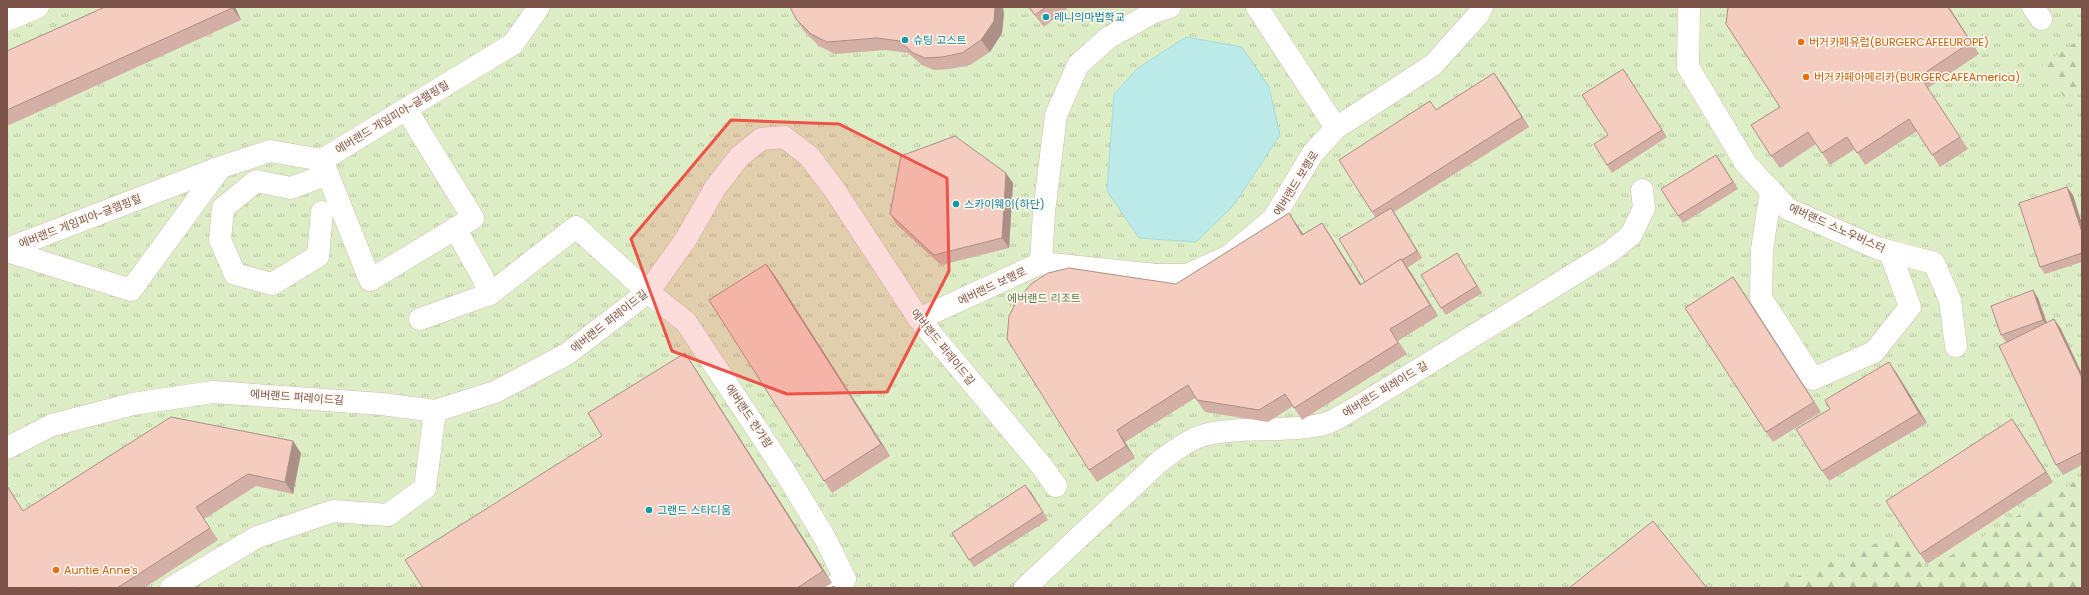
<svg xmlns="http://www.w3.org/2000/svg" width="2089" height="595" viewBox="0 0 2089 595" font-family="Poppins,'Noto Sans KR',sans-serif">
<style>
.grass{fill:url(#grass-tufts)}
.forest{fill:url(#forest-firs)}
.water{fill:#bceae9;stroke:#a2dcdc}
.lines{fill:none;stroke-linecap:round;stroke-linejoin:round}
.minor-casing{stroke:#d4bbb1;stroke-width:23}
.minor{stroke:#fff;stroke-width:22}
.wall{fill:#d3afa5}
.shaded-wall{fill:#ac8f86}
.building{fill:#f5ccc0;stroke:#ac8f86}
.marked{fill:#ee5349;fill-opacity:0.2;stroke:#ee5349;stroke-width:3;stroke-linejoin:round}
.culture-dot{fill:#0f9aa8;stroke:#fff8f2;stroke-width:1.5}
.food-dot{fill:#e8710a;stroke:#fff8f2;stroke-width:1.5}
.labels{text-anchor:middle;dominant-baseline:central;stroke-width:3;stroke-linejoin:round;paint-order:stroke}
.culture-label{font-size:11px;fill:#0d838f;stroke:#fff8f2;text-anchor:start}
.food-label{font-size:11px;fill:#c56008;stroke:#fff8f2;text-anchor:start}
.street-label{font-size:11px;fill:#7c544a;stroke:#fff8f2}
.park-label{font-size:11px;fill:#5a7b3e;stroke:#fff8f2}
</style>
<defs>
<pattern id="grass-tufts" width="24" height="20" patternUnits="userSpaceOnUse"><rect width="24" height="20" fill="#ddedc6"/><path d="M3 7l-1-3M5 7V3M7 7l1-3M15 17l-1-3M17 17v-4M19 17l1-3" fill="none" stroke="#b8c3a3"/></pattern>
<pattern id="forest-firs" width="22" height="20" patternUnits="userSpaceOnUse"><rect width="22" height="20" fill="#ddedc6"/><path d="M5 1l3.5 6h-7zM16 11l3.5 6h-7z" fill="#b8c3a3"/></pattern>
</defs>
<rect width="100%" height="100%" fill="#fef3ea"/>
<rect class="grass" x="7" y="7" width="2075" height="581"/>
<g class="forest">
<path d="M 2082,38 L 2082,91 L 2064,97 L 2042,65 Z"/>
<path d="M 2082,477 L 2082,588 L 1777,588 L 1777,585 L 1901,533 L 1927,570 Z"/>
</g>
<path class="water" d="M 1186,37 L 1242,47 L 1269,87 L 1280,135 L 1234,205 L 1196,242 L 1139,238 L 1107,191 L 1114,94 L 1138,68 Z"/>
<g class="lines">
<g class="minor-casing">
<g id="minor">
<path d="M 1257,7 L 1336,128"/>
<path d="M 1689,7 L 1688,67 L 1746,164 L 1788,209 L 1877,248 L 1934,263 L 1950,300 L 1956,346"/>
<path d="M 2033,7 L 2041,19"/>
<path d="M 7,20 L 38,7"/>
<path d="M 322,160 L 370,280 L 473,218 L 406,109"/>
<path d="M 1771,190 L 1762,250 L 1761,298 L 1813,379 L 1874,352 L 1910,307 L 1890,252"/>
<path d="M 322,212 L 318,256 L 272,284 L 235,274 L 220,240 L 223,208 L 256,181 L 291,188 L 328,174"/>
<path d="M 7,249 L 221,167 L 270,151 L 322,160 L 513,44 L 539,7"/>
<path d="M 7,251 L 131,290 L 221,167"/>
<path d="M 1041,263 L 1044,212 L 1056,115 L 1078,65 L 1108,38 L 1154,12 L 1170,7"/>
<path d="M 490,294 L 576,227 L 648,292 L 686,322 L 782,467 L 825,538 L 845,579 L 831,588"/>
<path d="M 420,319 L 490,294 L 483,278 L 455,228"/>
<path d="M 919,319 L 1041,263 L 1156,275 L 1187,275 L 1229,256 L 1273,219 L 1313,153 L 1336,128 L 1433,65 L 1478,15 L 1482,7"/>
<path d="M 7,448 L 52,425 L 133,404 L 213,392 L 382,404 L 435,411 L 495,392 L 567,354 L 648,292 L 686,239 L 715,188 L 740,156 L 761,139 L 784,137 L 809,156 L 834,189 L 919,319 L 1041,465 L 1056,486"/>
<path d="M 171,588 L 257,537 L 333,511 L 388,515 L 425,488 L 435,411"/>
<path d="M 1025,588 L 1159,462 C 1171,453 1184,443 1198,437 C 1232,425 1283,433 1320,425 C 1333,423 1352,409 1364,403 L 1610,252 L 1631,235 L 1644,208 L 1642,190"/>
</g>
</g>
<use href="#minor" class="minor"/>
</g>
<g class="wall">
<path d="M 235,7 L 241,20 L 7,126 L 7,51 Z"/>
<path d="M 1028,7 L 1069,7 L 1044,27 Z"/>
<path d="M 1728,7 L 1949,7 L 1979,54 L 1928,88 L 1968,149 L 1940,167 L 1917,131 L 1865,165 L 1855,149 L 1830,165 L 1816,144 L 1780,168 L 1771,156 L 1780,107 Z"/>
<path d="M 1004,14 L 1002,33 L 990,52 L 970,65 L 950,69 L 934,70 L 922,65 L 908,53 L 886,50 L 835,54 L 819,46 L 804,31 L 796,19 Z"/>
<path d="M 1623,69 L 1667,137 L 1612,173 L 1607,165 L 1608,135 Z"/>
<path d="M 1494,73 L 1529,127 L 1394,212 L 1422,258 L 1407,268 L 1438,316 L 1398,341 L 1407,354 L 1302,420 L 1293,406 L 1268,422 L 1205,412 L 1195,398 L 1125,442 L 1135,458 L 1097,482 L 1089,470 L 1176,284 L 1289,213 L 1303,234 L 1322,223 L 1330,235 L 1361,284 L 1365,282 L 1375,217 L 1372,212 L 1437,110 Z"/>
<path d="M 1716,155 L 1738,189 L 1683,223 L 1678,216 Z"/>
<path d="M 1013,183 L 1009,248 L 941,265 L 897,225 L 890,214 Z"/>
<path d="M 2067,187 L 2073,195 L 2082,224 L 2082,262 L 2045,274 L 2040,267 Z"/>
<path d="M 1462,261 L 1482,293 L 1446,315 L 1441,308 Z"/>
<path d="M 766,264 L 775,276 L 890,456 L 832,493 L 824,481 Z"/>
<path d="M 1733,277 L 1821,412 L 1773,442 L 1766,432 Z"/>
<path d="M 2038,298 L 2047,322 L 2054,319 L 2061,329 L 2082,374 L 2082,465 L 2063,475 L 2056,465 L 2006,342 L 2001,335 Z"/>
<path d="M 693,365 L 832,583 L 824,588 L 423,588 Z"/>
<path d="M 1896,372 L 1927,423 L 1829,481 L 1822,471 Z"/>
<path d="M 2012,419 L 2053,482 L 1927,564 L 1920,554 Z"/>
<path d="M 301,453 L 293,494 L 256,486 L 204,519 L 218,540 L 144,588 L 7,588 L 13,495 L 23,511 Z"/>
<path d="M 1031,492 L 1048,520 L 974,567 L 969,560 Z"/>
</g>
<g class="shaded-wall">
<path d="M 232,7 L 235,7 L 241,20 L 232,8 Z"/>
<path d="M 995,7 L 1003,7 L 1004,14 L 1002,33 L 990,52 L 981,40 Z"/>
<path d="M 1948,7 L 1949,7 L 1979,54 L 1971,42 Z"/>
<path d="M 1623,69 L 1628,77 L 1667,137 L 1662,130 Z"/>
<path d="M 1494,73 L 1502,84 L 1529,127 L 1522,117 Z"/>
<path d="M 1716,155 L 1721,162 L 1738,189 L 1733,182 Z"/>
<path d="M 1006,173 L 1013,183 L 1009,248 L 1002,238 Z"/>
<path d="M 2067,187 L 2073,195 L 2082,224 L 2082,232 Z"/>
<path d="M 1391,208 L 1396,215 L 1422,258 L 1417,251 Z"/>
<path d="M 1289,213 L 1311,246 L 1302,235 Z"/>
<path d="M 1322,223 L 1330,235 L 1369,297 L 1360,285 Z"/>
<path d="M 1457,253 L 1482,293 L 1477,286 Z"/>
<path d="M 1401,259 L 1410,271 L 1438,316 L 1430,305 Z"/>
<path d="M 766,264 L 775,276 L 890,456 L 881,444 Z"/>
<path d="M 1733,277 L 1740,287 L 1821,412 L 1814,402 Z"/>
<path d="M 2033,290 L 2038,298 L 2048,327 L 2043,320 Z"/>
<path d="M 2054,319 L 2061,329 L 2082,374 L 2082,378 Z"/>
<path d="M 685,353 L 693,365 L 832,583 L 823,571 Z"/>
<path d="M 1889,362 L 1896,372 L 1927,423 L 1919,413 Z"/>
<path d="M 2012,419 L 2019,429 L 2053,482 L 2046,472 Z"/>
<path d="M 1117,430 L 1125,442 L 1135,458 L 1126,446 Z"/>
<path d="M 293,441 L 301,453 L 293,494 L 285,482 Z"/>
<path d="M 1025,485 L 1031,492 L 1048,520 L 1043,512 Z"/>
</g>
<g class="building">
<path d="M 105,7 L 232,7 L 232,8 L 7,110 L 7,51 Z"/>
<path d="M 790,7 L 995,7 L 994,21 L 981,40 L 962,53 L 942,57 L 925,58 L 913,53 L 900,41 L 877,38 L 827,42 L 811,34 L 796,19 Z"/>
<path d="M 1029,7 L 1046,7 L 1035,15 Z"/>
<path d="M 1728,7 L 1948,7 L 1971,42 L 1920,76 L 1960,137 L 1932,155 L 1909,119 L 1857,153 L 1847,137 L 1822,153 L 1808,132 L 1771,156 L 1751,125 L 1780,107 L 1726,24 Z"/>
<path d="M 1623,69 L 1662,130 L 1607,165 L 1594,144 L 1608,135 L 1582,95 Z"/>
<path d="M 1494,73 L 1522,117 L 1372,212 L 1339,160 L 1430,101 L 1436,110 Z"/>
<path d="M 955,136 L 1006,173 L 1002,238 L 934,255 L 890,214 L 901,156 Z"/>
<path d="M 1716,155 L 1733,182 L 1678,216 L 1661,189 Z"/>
<path d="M 2067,187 L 2082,232 L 2082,253 L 2040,267 L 2019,203 Z"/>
<path d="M 1391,208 L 1417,251 L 1402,260 L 1401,259 L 1365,282 L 1339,239 Z"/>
<path d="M 1289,213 L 1302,235 L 1322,223 L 1360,285 L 1401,259 L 1430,305 L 1390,329 L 1398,343 L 1294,408 L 1285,394 L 1259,410 L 1197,400 L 1188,385 L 1117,430 L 1126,446 L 1089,470 L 1007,339 L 1009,316 L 1018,299 L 1031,284 L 1048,273 L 1069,268 L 1176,284 Z"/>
<path d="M 1457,253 L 1477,286 L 1441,308 L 1421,275 Z"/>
<path d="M 766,264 L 881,444 L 824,481 L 709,300 Z"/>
<path d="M 1733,277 L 1814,402 L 1766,432 L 1685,308 Z"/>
<path d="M 2033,290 L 2043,320 L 2001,335 L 1991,306 Z"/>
<path d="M 2054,319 L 2082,378 L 2082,452 L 2056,465 L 1999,346 Z"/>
<path d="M 685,353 L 823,571 L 797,588 L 423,588 L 405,560 L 602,436 L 588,413 Z"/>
<path d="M 1889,362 L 1919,413 L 1822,471 L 1796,429 L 1830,409 L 1825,400 Z"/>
<path d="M 171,417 L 293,441 L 285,482 L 248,474 L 196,507 L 210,528 L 117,588 L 75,588 L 73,587 L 73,588 L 7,588 L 7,486 L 23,511 Z"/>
<path d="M 2012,419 L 2046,472 L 1920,554 L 1886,501 Z"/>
<path d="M 1025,485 L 1043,512 L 969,560 L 952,533 Z"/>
<path d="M 1653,521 L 1707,588 L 1569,588 Z"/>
<path d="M 834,586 L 835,588 L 830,588 Z"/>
</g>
<path class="marked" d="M 731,120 L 839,124 L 947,178 L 949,271 L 887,392 L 787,394 L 672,351 L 631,239 Z"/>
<g class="culture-dot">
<circle cx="1046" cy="17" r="4"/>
<circle cx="905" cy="40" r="4"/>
<circle cx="956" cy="204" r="4"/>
<circle cx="649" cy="510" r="4"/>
</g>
<g class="food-dot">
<circle cx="1801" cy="42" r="4"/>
<circle cx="1806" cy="77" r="4"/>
<circle cx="56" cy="570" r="4"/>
</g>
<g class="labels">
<g class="culture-label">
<text x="1054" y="17">레니의마법학교</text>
<text x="913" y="40">슈팅 고스트</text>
<text x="964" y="204">스카이웨이(하단)</text>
<text x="657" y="510">그랜드 스타디움</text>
</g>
<g class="food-label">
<text x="1809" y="42">버거카페유럽(BURGERCAFEEUROPE)</text>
<text x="1814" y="77">버거카페아메리카(BURGERCAFEAmerica)</text>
<text x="64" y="570">Auntie Anne's</text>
</g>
<g class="street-label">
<text transform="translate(392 117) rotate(-31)">에버랜드 게임피아~글램핑힐</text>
<text transform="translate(1296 183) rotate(-58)">에버랜드 보행로</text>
<text transform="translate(80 221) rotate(-21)">에버랜드 게임피아~글램핑힐</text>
<text transform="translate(1837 228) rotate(24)">에버랜드 스노우버스터</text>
<text transform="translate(992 286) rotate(-25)">에버랜드 보행로</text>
<text transform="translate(609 321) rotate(-38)">에버랜드 퍼레이드길</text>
<text transform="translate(943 347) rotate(51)">에버랜드 퍼레이드길</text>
<text transform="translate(1385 389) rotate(-31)">에버랜드 퍼레이드 길</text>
<text transform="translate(297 397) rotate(4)">에버랜드 퍼레이드길</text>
<text transform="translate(749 416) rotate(56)">에버랜드 한가람</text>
</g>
<g class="park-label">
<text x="1044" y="298">에버랜드 리조트</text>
</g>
</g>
<rect width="2089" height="595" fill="none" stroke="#7c544a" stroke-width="16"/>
</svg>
